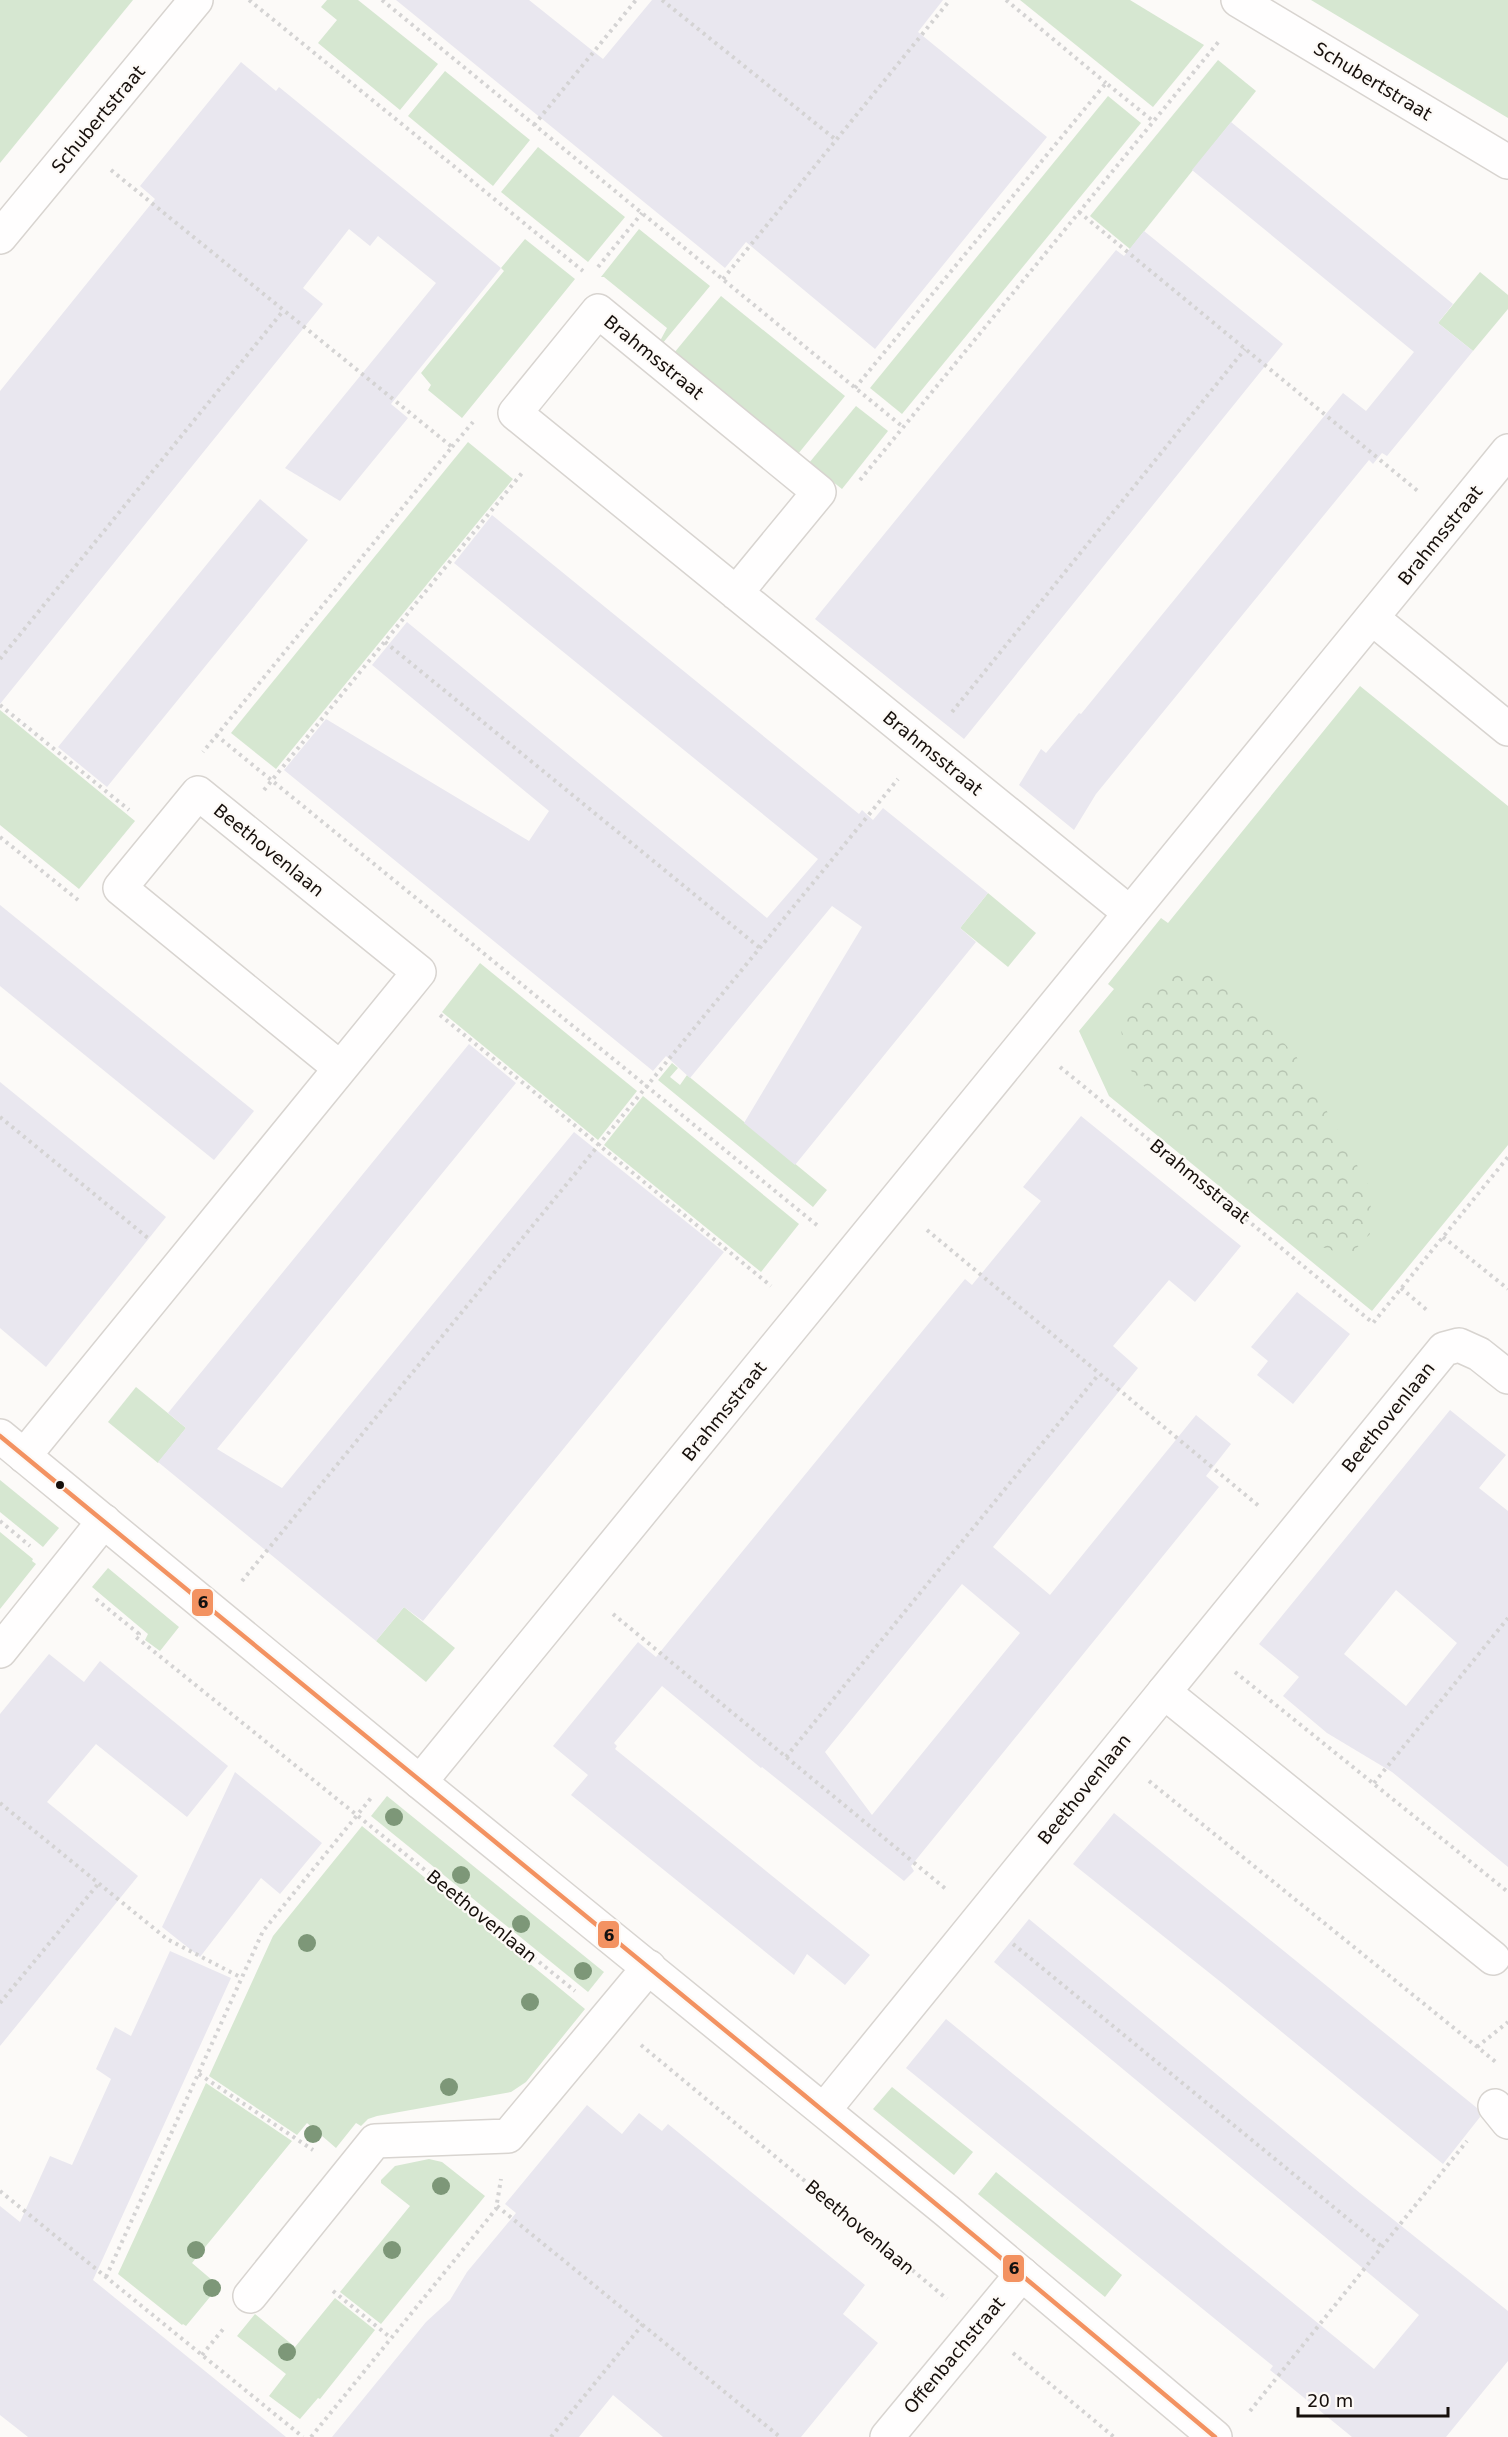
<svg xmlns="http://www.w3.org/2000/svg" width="1508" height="2437" viewBox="0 0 1508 2437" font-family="'DejaVu Sans',sans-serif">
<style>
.grass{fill:#d6e7d1}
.forest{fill:url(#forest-crowns)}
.building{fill:#e9e7ef;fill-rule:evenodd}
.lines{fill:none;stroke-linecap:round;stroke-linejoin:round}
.minor-casing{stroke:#d8d4d0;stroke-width:36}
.path{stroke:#d4d3d3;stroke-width:4;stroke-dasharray:3 4.5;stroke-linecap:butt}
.minor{stroke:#fffefe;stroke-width:33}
.bus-1-casing{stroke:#fdfaf7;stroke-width:9}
.bus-1{stroke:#f39261;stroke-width:4.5}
.tree{fill:#7d9778}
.bus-dot{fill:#160f0b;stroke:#fdfaf7;stroke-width:2}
.labels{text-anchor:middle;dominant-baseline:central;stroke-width:4.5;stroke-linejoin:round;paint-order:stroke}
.street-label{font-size:18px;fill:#160f0b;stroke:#fdfaf7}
.line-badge{stroke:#fdfaf7;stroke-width:2}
.pale-badge-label{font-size:16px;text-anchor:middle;font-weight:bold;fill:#111}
</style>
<defs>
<pattern id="forest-crowns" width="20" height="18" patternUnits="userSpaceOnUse" patternTransform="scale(1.5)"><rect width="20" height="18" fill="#d6e7d1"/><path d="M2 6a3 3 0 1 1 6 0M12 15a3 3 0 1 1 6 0" fill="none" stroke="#b7c5b2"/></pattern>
</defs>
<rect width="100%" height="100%" fill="#fcfaf8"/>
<g class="grass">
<path d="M 0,0 L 133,0 L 0,163 Z"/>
<path d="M 327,0 L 358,0 L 438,64 L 400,110 L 318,43 L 337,20 L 321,7 Z"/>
<path d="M 1020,0 L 1130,0 L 1204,45 L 1153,107 Z"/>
<path d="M 1311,0 L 1508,0 L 1508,118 Z"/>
<path d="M 1218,60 L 1256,91 L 1130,249 L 1090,216 Z"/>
<path d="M 445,71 L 530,140 L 493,186 L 408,116 Z"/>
<path d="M 1108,96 L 1141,123 L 902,414 L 870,388 Z"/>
<path d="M 538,147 L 625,217 L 588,262 L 501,192 Z"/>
<path d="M 639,229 L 710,286 L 662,344 L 660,341 L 667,328 L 604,277 L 601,277 Z"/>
<path d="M 525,239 L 575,279 L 462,418 L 428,390 L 431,385 L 421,373 L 504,271 L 501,268 Z"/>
<path d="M 1480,272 L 1508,295 L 1508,309 L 1473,351 L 1438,323 Z"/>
<path d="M 721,296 L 845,396 L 798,454 L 674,353 Z"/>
<path d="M 856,406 L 888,431 L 842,489 L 809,463 Z"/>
<path d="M 468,442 L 513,479 L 276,769 L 231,733 Z"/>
<path d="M 1360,686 L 1508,806 L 1508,1145 L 1372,1311 L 1109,1096 L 1079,1031 L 1114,989 L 1108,984 L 1161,918 L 1168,923 Z"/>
<path d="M 0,710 L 135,821 L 79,889 L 0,825 Z"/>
<path d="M 988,893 L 1036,933 L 1008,967 L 960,928 Z"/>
<path d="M 480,963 L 637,1091 L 598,1140 L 442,1012 Z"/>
<path d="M 672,1063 L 678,1068 L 670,1077 L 680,1085 L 687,1075 L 827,1190 L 813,1207 L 658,1080 Z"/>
<path d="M 643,1096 L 799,1224 L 761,1272 L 604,1145 Z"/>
<path d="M 136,1387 L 186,1428 L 158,1463 L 108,1422 Z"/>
<path d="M 0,1480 L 59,1528 L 43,1547 L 0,1512 Z"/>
<path d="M 0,1532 L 33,1559 L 32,1561 L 36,1564 L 0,1609 Z"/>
<path d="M 108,1568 L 179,1627 L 160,1651 L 145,1640 L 148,1634 L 92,1587 Z"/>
<path d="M 404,1607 L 455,1648 L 426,1682 L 376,1641 Z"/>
<path d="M 387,1796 L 604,1972 L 588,1992 L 371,1816 Z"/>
<path d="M 362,1826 L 585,2009 L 526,2082 L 511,2092 L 377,2116 L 368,2119 L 361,2126 L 356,2123 L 336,2148 L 307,2123 L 297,2135 L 209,2076 L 273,1936 Z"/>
<path d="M 206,2083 L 292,2141 L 192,2263 L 219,2286 L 186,2326 L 183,2324 L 182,2325 L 118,2274 Z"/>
<path d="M 892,2087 L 973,2152 L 954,2175 L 873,2109 Z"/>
<path d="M 429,2159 L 442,2162 L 485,2196 L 381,2324 L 340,2292 L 410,2206 L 381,2183 L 381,2180 L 395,2166 Z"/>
<path d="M 996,2172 L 1122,2275 L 1105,2297 L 978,2194 Z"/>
<path d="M 335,2298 L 375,2330 L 320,2399 L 318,2398 L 300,2419 L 269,2396 L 286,2374 L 237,2336 L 255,2314 L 295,2347 Z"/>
</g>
<path class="forest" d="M 1186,968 L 1228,982 L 1296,1056 L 1371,1190 L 1370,1234 L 1349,1256 L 1307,1242 L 1173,1121 L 1128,1067 L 1121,1030 L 1137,1002 Z"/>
<g class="building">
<path d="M 396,0 L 529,0 L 603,59 L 652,0 L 943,0 L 918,32 L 1047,137 L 875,349 L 746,242 L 725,268 Z"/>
<path d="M 241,62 L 276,91 L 279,87 L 501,268 L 391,404 L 408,418 L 340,501 L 285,468 L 436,283 L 378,236 L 370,246 L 349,229 L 303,288 L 323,304 L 0,704 L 0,391 L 155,199 L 140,186 Z"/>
<path d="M 1231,122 L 1453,304 L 1438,323 L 1473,351 L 1387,456 L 1382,453 L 1373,464 L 1369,460 L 1096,794 L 1074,830 L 1019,785 L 1041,749 L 1046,753 L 1079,713 L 1081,714 L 1343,393 L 1366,411 L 1414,352 L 1192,170 Z"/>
<path d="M 1144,231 L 1283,344 L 964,739 L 815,619 L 1116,250 L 1124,256 Z"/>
<path d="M 260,499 L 308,540 L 107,787 L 58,747 Z"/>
<path d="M 492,515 L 859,814 L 862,810 L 873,820 L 883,808 L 988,893 L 960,928 L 976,942 L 795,1165 L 744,1123 L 862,927 L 832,906 L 690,1078 L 666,1056 L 653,1071 L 284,770 L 326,719 L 529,841 L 549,811 L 372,665 L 407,622 L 767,918 L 818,859 L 454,563 Z"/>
<path d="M 0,905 L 254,1111 L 214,1160 L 0,986 Z"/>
<path d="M 469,1044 L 516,1083 L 217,1449 L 282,1488 L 574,1132 L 724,1252 L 423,1621 L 404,1607 L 376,1641 L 158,1462 L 186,1428 L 168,1413 Z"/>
<path d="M 0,1082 L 166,1217 L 46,1367 L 0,1328 Z"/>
<path d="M 1081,1116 L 1241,1246 L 1195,1302 L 1169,1280 L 1113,1346 L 1138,1368 L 993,1547 L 1050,1595 L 1196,1415 L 1231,1444 L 1206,1476 L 1219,1487 L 911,1866 L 914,1871 L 904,1881 L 762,1767 L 761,1768 L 662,1686 L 614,1743 L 617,1746 L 615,1749 L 870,1955 L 845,1985 L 807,1954 L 794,1975 L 571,1795 L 588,1775 L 553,1746 L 638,1642 L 656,1657 L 965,1279 L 972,1285 L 1041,1201 L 1023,1187 ZM 962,1584 L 1020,1633 L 872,1815 L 825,1752 Z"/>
<path d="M 1297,1292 L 1350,1334 L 1293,1404 L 1257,1375 L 1268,1361 L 1251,1347 Z"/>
<path d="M 1450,1410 L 1506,1455 L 1479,1488 L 1508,1511 L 1508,1867 L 1392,1772 L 1327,1733 L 1283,1696 L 1299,1677 L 1259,1644 ZM 1396,1590 L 1457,1643 L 1406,1706 L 1344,1654 Z"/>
<path d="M 49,1654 L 84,1682 L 100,1661 L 228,1766 L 187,1817 L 96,1744 L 47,1802 L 138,1876 L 0,2046 L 0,1714 Z"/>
<path d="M 235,1772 L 322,1843 L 280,1894 L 261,1878 L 200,1957 L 162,1927 Z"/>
<path d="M 1114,1813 L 1477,2108 L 1480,2117 L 1443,2164 L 1222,1983 L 1073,1864 Z"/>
<path d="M 1029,1919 L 1360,2193 L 1508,2311 L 1508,2361 L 1446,2437 L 1352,2437 L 1270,2370 L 1273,2366 L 906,2068 L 946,2019 L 1374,2369 L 1419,2315 L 994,1962 Z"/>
<path d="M 170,1951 L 231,1978 L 93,2280 L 286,2437 L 28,2437 L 0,2415 L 0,2206 L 20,2222 L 50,2156 L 72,2165 L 111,2079 L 96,2069 L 115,2027 L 131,2036 Z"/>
<path d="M 587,2105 L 622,2134 L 639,2113 L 662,2131 L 668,2124 L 865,2285 L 843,2314 L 878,2343 L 801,2437 L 663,2437 L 613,2395 L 579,2437 L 332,2437 L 426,2322 L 450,2300 L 467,2272 L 516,2213 L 505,2204 Z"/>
</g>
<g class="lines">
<g class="minor-casing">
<g id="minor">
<path d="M 1238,0 L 1508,162"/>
<path d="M 0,237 L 196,0"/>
<path d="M 736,593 L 819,492 L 598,311 L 515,413 L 1130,913"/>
<path d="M 1372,618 L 1508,729"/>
<path d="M 0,1436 L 420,1782 L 947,2211 L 1215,2437"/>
<path d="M 24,1456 L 406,988 L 419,972 L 198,793 L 120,888 L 340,1068"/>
<path d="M 0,1651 L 104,1521"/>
<path d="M 1164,1692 L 1444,1349 L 1459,1345 L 1479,1354 L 1508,1377"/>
<path d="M 420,1782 L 1508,451"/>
<path d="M 1495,2106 L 1508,2122"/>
<path d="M 824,2110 L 1164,1692 L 1493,1958"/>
<path d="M 250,2296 L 375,2141 L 508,2136 L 649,1967"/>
<path d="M 887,2437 L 1022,2274"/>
</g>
</g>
<g class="path">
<path d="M 249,0 L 583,271"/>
<path d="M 382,0 L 903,427"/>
<path d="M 662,0 L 835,139"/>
<path d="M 1006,0 L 1106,83"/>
<path d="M 534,125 L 636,0"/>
<path d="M 111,170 L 452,447 L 203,752"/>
<path d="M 1079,212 L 1419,492"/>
<path d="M 598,267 L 642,213"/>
<path d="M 723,279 L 950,0"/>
<path d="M 855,388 L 1106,83 L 1153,121"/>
<path d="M 452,447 L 473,422"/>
<path d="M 860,480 L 1220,40"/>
<path d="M 385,642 L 760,948"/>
<path d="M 0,659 L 283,311"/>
<path d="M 0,705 L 129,810"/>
<path d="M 952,712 L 1245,349"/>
<path d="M 216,735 L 818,1226"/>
<path d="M 264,790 L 522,473"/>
<path d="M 0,837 L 78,900"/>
<path d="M 440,1015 L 771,1286"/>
<path d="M 1060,1067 L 1373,1323 L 1508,1157"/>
<path d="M 0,1117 L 148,1238"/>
<path d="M 927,1230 L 1260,1507"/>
<path d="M 1443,1237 L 1508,1289"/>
<path d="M 1401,1288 L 1428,1311"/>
<path d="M 0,1521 L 30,1546"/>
<path d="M 242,1581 L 898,779"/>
<path d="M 96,1599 L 139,1634 L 136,1637 L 575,1991"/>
<path d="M 613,1614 L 947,1890"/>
<path d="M 1235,1672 L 1508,1892"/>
<path d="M 786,1757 L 1099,1374"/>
<path d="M 1149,1781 L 1497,2063"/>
<path d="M 1374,1783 L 1508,1618"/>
<path d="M 0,1803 L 167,1939 L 242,1978"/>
<path d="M 1013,1944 L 1381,2246"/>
<path d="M 0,2003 L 99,1883"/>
<path d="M 641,2045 L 947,2299"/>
<path d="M 1477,2047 L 1508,2022"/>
<path d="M 199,2074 L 313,2150"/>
<path d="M 0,2191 L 303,2437"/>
<path d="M 497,2206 L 780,2437"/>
<path d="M 106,2277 L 263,1931 L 371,1798"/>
<path d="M 333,2291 L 391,2338"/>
<path d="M 1013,2353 L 1114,2437"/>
<path d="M 202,2355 L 224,2328"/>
<path d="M 1250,2411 L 1467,2141"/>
<path d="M 311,2437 L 496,2209 L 501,2179"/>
<path d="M 551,2437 L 643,2324"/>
</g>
<use href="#minor" class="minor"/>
<g class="bus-1-casing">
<path id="bus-1" d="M 0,1436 C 405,1770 814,2099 1215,2437"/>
</g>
<use href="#bus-1" class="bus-1"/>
</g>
<g class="tree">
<circle cx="394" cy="1817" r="9"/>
<circle cx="461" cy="1875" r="9"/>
<circle cx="521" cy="1924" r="9"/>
<circle cx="307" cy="1943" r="9"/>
<circle cx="583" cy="1971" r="9"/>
<circle cx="530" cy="2002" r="9"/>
<circle cx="449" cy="2087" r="9"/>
<circle cx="313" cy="2134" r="9"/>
<circle cx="441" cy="2186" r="9"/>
<circle cx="196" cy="2250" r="9"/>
<circle cx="392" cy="2250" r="9"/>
<circle cx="212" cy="2288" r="9"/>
<circle cx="287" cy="2352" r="9"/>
</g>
<circle class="bus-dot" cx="60" cy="1485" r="5"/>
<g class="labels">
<g class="street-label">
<text transform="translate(1373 81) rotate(31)">Schubertstraat</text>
<text transform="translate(98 119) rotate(-50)">Schubertstraat</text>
<text transform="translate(654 357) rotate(39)">Brahmsstraat</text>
<text transform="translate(1440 535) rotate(-51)">Brahmsstraat</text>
<text transform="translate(933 753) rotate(39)">Brahmsstraat</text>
<text transform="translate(269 850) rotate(39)">Beethovenlaan</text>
<text transform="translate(1200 1181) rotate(39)">Brahmsstraat</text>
<text transform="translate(724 1411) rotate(-51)">Brahmsstraat</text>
<text transform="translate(1388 1417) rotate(-51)">Beethovenlaan</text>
<text transform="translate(1084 1789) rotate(-51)">Beethovenlaan</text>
<text transform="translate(482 1916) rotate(39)">Beethovenlaan</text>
<text transform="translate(860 2227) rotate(40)">Beethovenlaan</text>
<text transform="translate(954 2355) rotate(-50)">Offenbachstraat</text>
</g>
</g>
<g class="line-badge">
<rect x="191" y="1588" width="23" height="29" rx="6" fill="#f39261"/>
<rect x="597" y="1920" width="23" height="29" rx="6" fill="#f39261"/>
<rect x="1002" y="2254" width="23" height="29" rx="6" fill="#f39261"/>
</g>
<g class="pale-badge-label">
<text x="203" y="1608">6</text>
<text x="609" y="1941">6</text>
<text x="1014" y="2274">6</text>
</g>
<path d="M1298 2407v9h150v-9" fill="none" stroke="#160f0b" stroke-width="3"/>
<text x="1307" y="2407" font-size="18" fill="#160f0b" stroke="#fdfaf7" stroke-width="4.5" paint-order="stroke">20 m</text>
</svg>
